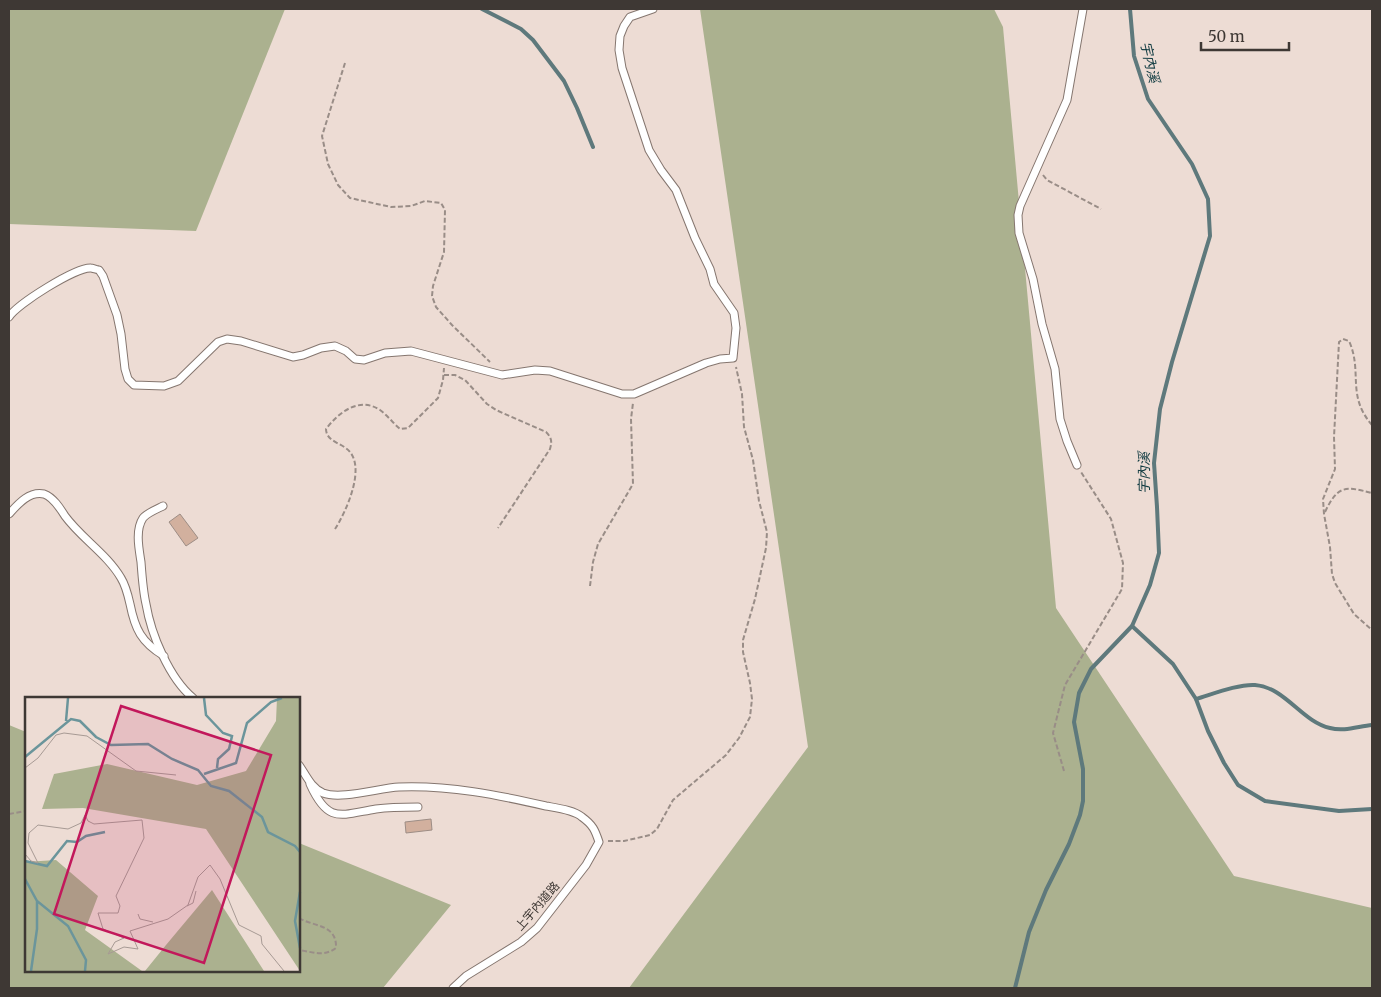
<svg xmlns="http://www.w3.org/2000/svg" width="1381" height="997" viewBox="0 0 1381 997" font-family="Merriweather,'Noto Sans TC',serif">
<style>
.forest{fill:#abb18f}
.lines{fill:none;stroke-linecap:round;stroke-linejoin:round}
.stream{stroke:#5e797c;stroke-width:4}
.building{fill:#d2b09e;stroke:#9d8d85}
.lane-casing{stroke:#85766f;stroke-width:9}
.path{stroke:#998d87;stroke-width:2;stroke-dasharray:5 2.5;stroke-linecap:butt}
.lane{stroke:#fff;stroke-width:7}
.labels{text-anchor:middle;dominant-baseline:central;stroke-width:4;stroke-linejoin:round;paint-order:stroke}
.street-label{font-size:12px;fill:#3e3834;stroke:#eddcd4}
.water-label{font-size:14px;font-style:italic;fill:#123c42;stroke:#eddcd4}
.inset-river{fill:none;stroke:#6b959b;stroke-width:2.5}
.inset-road{fill:none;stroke:#a79a94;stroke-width:1}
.view{fill:#c2185b;fill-opacity:0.15;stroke:#c2185b;stroke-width:2.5}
.inset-edge{fill:none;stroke:#3e3834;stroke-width:2.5}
</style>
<rect width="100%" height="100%" fill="#eddcd4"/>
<g class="forest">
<path d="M 9,9 L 285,9 L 196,231 L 9,224 Z"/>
<path d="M 700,9 L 994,9 L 1003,27 L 1056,608 L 1234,876 L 1372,908 L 1372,988 L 629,988 L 808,747 Z"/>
<path d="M 9,725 L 26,732 L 26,971 L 299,971 L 299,843 L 451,905 L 383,988 L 9,988 Z"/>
</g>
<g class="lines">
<g class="stream">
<path d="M 482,9 L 521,29 L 533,40 L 564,81 L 577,108 L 593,147"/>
<path d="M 1132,626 L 1173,664 L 1196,699 L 1208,731 L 1224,763 L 1238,785 L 1265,801 L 1339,811 L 1372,809"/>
<path d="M 1196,699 C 1213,694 1238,684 1255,685 C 1285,687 1302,722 1330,728 C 1344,732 1359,726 1372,725"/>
<path d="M 1015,988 L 1029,932 L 1046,890 L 1069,844 L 1080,815 L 1083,801 L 1083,769 L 1074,722 L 1079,693 L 1091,669 L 1132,626 L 1150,585 L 1159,553 L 1157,507 L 1154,463 L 1160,409 L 1172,362 L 1210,236 L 1208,199 L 1192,164 L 1148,99 L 1134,56 L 1130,9"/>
</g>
</g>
<g class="building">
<path d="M 180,514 L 198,538 L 186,546 L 169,522 Z"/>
<path d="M 431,819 L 432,830 L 406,833 L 405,822 Z"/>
</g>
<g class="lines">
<g class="lane-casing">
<g id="lane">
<path d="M 9,317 C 17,304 76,267 91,268 C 92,268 98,270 99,270 L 103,276 L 117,315 L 121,334 L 125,369 L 128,379 L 134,385 L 164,386 L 178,381 L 218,342 L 227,339 L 241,341 L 293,357 L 303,355 L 321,348 L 335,346 L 346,351 L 355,359 L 364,360 L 385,353 L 411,351 L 502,375 L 535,370 L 550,371 L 622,394 L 634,394 L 706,363 L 720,359 L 733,358 L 736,328 L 734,313 L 714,284 L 710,269 L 695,238 L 676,190 L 661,170 L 649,150 L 622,68 L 619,50 L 620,36 L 624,26 L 630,17 L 653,9"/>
<path d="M 1077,465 L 1067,441 L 1060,419 L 1055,369 L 1042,324 L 1033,279 L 1019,233 L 1018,215 L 1020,206 L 1067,100 L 1083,9"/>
<path d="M 163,506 C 157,509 147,513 143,518 C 135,530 139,549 141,562 C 142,576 143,591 146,604 C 151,634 169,678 193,698"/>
<path d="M 9,514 C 18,504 29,491 44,494 C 53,497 60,508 65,516 C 81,538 107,554 121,578 C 126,586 128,595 130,604 C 135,629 141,642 164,656"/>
<path d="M 299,765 C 306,775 311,788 323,793 C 341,800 379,788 399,787 C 449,785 498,795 546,806 C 557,808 574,810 582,817 C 593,825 595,830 599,842 L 586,865 L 537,928 L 521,942 L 466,976 L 453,988"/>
<path d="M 310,784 C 328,824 340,815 376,809 C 390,807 404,807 418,807"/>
</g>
</g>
<g class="path">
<path d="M 345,63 L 322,136 L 328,164 L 338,185 L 350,198 L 391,207 L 411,206 L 425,201 L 441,203 L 445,210 L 444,252 L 433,286 L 432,296 L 436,307 L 452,325 L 490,362"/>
<path d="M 1043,175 L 1047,180 L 1101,209"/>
<path d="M 444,375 L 455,375 L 465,380 L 487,404 L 496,410 L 546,432 C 552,438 552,442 550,449 L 498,528"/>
<path d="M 1372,425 C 1346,395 1363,372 1349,341 L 1343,339 L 1339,342 L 1334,437 L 1335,469 L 1323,499 L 1324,514 L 1330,547 L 1332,574 L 1335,583 L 1354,614 L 1372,630"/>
<path d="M 1325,512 C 1338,485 1345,486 1372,493"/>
<path d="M 335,529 C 346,512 365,470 350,452 C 343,443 326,442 326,429 C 338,413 359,396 380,410 C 387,415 393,423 400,429 L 408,428 L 438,398 L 443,380 L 444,368"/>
<path d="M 590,586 L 593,562 L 598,544 L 633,484 L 631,419 L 633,403"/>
<path d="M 1064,771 L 1053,733 L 1065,685 L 1122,589 L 1123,563 L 1111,519 L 1081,472"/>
<path d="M 9,814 L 26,811"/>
<path d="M 608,841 L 624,841 L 650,835 L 657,829 L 673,800 L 726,755 L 739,738 L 750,717 L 752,699 L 750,683 L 743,652 L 743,640 L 755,599 L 766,548 L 767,532 L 759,501 L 753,460 L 744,427 L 742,394 L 736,367"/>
<path d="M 299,918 C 314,927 337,924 336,948 C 324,957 313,952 299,950"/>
</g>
<use href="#lane" class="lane"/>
</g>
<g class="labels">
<g class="street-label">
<text transform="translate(537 906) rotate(-49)">上宇內道路</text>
</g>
<g class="water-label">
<text transform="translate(1150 62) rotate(77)">宇內溪</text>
<text transform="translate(1144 473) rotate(-90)">宇內溪</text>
</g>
</g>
<g transform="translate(25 697)">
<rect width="275" height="275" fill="#eddcd4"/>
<path d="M 252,1 L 275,1 L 275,274 L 181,132 L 58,111 L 17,112 L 29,77 L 82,67 L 172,88 L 221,74 L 251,24 ZM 31,163 L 73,199 L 60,233 L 117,274 L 0,274 L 0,165 ZM 187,193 L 239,274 L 120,274 L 141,248 Z" fill="#abb18f"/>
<path class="inset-river" d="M 179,1 L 181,18 L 198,36 L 207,39 L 204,52 L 193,62 L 192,71M 41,24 L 43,1M 0,60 L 46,22 L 55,24 L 71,40 L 86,48 L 123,47 L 147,62 L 173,73 L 186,89 L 204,94 L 237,120 L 243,135 L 270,149 L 275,155M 179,77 L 211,66 L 222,26 L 246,5 L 257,1M 0,164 L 22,169 L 42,144 L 52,145 L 61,139 L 80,135M 0,182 L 12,204 L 43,229 L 61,263 L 60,274M 275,195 L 270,224 L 275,251M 6,274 L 12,232 L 12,204"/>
<path class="inset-road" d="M 0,71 L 13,61 L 31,38 L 39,36 L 62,39 L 111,74 L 151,78M 0,157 L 6,164 L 13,166 L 3,146 L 4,136 L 13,128 L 43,132 L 56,126 L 60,118 L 63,124 L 69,127 L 117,123 L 119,141 L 91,199 L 95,209 L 93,216 L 73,216 L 78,232 L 99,241 L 90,245 L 83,257 L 99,250 L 113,252 L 105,234 L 143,222 L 163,208 L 173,180 L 185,168 L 195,182 L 214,228 L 236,239 L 237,247 L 259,274M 162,209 L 168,206 L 171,194M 113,217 L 115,222 L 128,225"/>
<path class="view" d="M 96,9 L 246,58 L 179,266 L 29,217 Z"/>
<rect width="275" height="275" class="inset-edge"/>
</g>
<rect width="1381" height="997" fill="none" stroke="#3e3834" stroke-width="20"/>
<path d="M1201 42v8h88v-8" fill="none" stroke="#3e3834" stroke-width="2.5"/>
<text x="1208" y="42" font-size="15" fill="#3e3834" stroke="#eddcd4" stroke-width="4" paint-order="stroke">50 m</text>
</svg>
